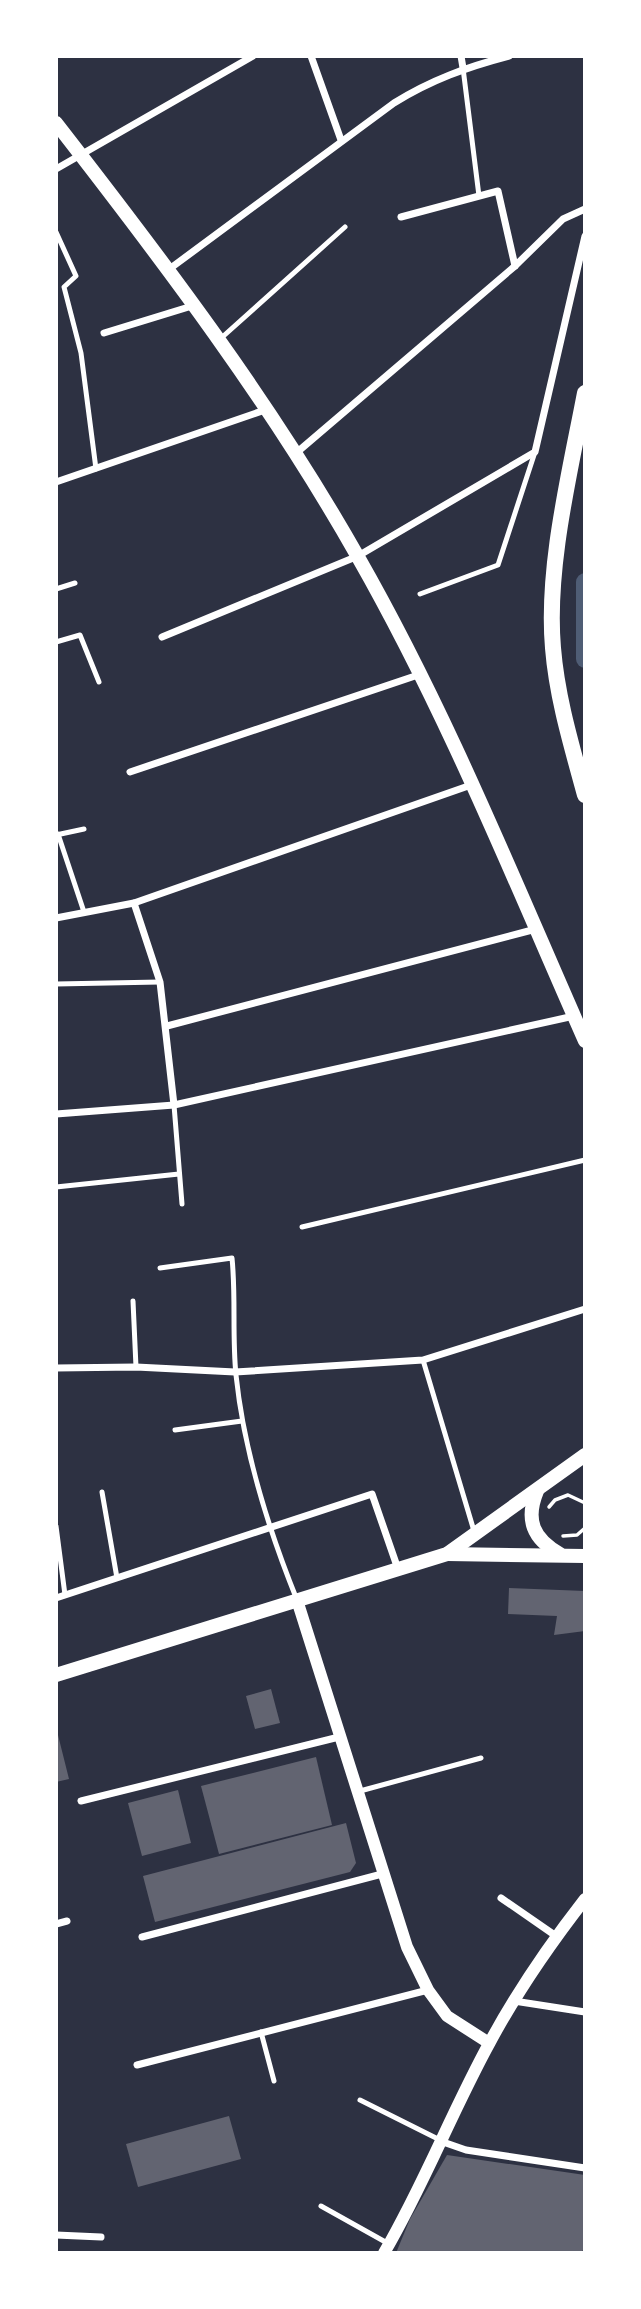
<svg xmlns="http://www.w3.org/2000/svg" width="641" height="2309" viewBox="0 0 641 2309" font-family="'Open Sans',sans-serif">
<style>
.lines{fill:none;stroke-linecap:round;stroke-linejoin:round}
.canal{stroke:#4f5d75;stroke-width:18}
.building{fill:#626471}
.path{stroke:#fff;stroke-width:3.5}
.service{stroke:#fff;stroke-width:5}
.minor{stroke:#fff;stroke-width:7}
.tertiary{stroke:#fff;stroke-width:12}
.secondary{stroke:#fff;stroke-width:14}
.primary{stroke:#fff;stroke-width:16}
</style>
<rect width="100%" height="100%" fill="#2d3142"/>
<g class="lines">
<path class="canal" d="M 585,582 L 585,659"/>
</g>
<g class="building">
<path d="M 509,1588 L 585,1591 L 585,1631 L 554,1635 L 557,1616 L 508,1614 Z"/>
<path d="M 271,1689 L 280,1723 L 255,1729 L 246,1696 Z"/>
<path d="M 58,1735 L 69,1779 L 56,1782 L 56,1736 Z"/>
<path d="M 316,1757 L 332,1825 L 219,1854 L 201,1786 Z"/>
<path d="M 178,1790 L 191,1843 L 142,1856 L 128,1803 Z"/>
<path d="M 346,1823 L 356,1863 L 350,1872 L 155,1922 L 143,1876 Z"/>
<path d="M 229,2116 L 241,2159 L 138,2187 L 126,2144 Z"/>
<path d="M 447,2155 L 585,2175 L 585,2247 L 581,2253 L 396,2253 L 410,2219 Z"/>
</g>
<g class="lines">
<g class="path">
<path d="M 549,1507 L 555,1500 L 568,1495 L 585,1503"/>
<path d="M 563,1536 L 577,1535 L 585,1528"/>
</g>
<g class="service">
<path d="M 463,68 L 479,196"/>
<path d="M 56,232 L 76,276 L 64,287 L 81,353 L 96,469"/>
<path d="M 219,340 L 345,227"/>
<path d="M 56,589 L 75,583"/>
<path d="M 420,594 L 498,565 L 535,452"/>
<path d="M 56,642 L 80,635 L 99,682"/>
<path d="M 58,834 L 84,912"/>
<path d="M 56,835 L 84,829"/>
<path d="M 56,984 L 160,982"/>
<path d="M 174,1105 L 182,1204"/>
<path d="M 56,1187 L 179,1174"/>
<path d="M 302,1227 L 585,1160"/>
<path d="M 160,1268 L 232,1258 C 236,1297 232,1336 236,1375 C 244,1453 268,1528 297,1600"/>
<path d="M 133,1301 L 136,1367"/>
<path d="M 423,1360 L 474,1531"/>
<path d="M 175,1430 L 242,1421"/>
<path d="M 102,1492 L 117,1578"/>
<path d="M 56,1526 L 65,1595"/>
<path d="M 360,1791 L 481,1758"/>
<path d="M 261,2032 L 274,2081"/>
<path d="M 360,2100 L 442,2141"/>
<path d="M 321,2206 L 389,2244"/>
</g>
<g class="minor">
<path d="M 311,56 L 341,140"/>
<path d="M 461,56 L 463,68"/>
<path d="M 56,169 L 253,56"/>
<path d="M 401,217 L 498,191 L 515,266"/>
<path d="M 168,270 L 394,103 C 431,80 467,67 509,56"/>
<path d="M 104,333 L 192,306"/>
<path d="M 295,454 L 515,266 L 563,219 L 585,209"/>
<path d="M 56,482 L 268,409"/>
<path d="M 162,637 L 358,556 L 535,452 L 585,236"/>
<path d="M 130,772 L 421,674"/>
<path d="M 134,903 L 160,982 L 174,1105"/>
<path d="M 56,918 L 134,903 L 474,784"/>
<path d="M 167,1026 L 536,929"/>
<path d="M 56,1114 L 174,1105 L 574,1016"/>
<path d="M 56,1368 L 136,1367 L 235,1372 L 423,1360 L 585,1309"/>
<path d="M 56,1598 L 372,1494 L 398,1569"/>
<path d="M 81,1801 L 339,1737"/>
<path d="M 501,1898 L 556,1936"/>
<path d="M 56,1924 L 67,1921"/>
<path d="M 142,1937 L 382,1874"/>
<path d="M 514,2001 L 585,2012"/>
<path d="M 137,2065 L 428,1990"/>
<path d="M 443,2142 L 466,2150 L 585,2168"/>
<path d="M 56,2235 L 101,2237"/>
</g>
<g class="tertiary">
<path d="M 297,1600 L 407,1947 L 428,1990 L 447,2016 L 489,2043"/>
<path d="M 384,2253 C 424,2185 452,2111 490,2042 C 517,1992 550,1944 585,1899"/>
</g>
<g class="secondary">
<path d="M 56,123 C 164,262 271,403 358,557 C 447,713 513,878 585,1041"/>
<path d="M 537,1491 C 525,1520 533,1539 560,1554"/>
<path d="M 447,1554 L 585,1556"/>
<path d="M 56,1675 L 447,1554 L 585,1455"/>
</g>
<path class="primary" d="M 585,393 C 570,472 546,568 553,648 C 557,698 572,747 585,795"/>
</g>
<rect width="641" height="2309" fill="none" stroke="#ffffff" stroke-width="116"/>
</svg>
